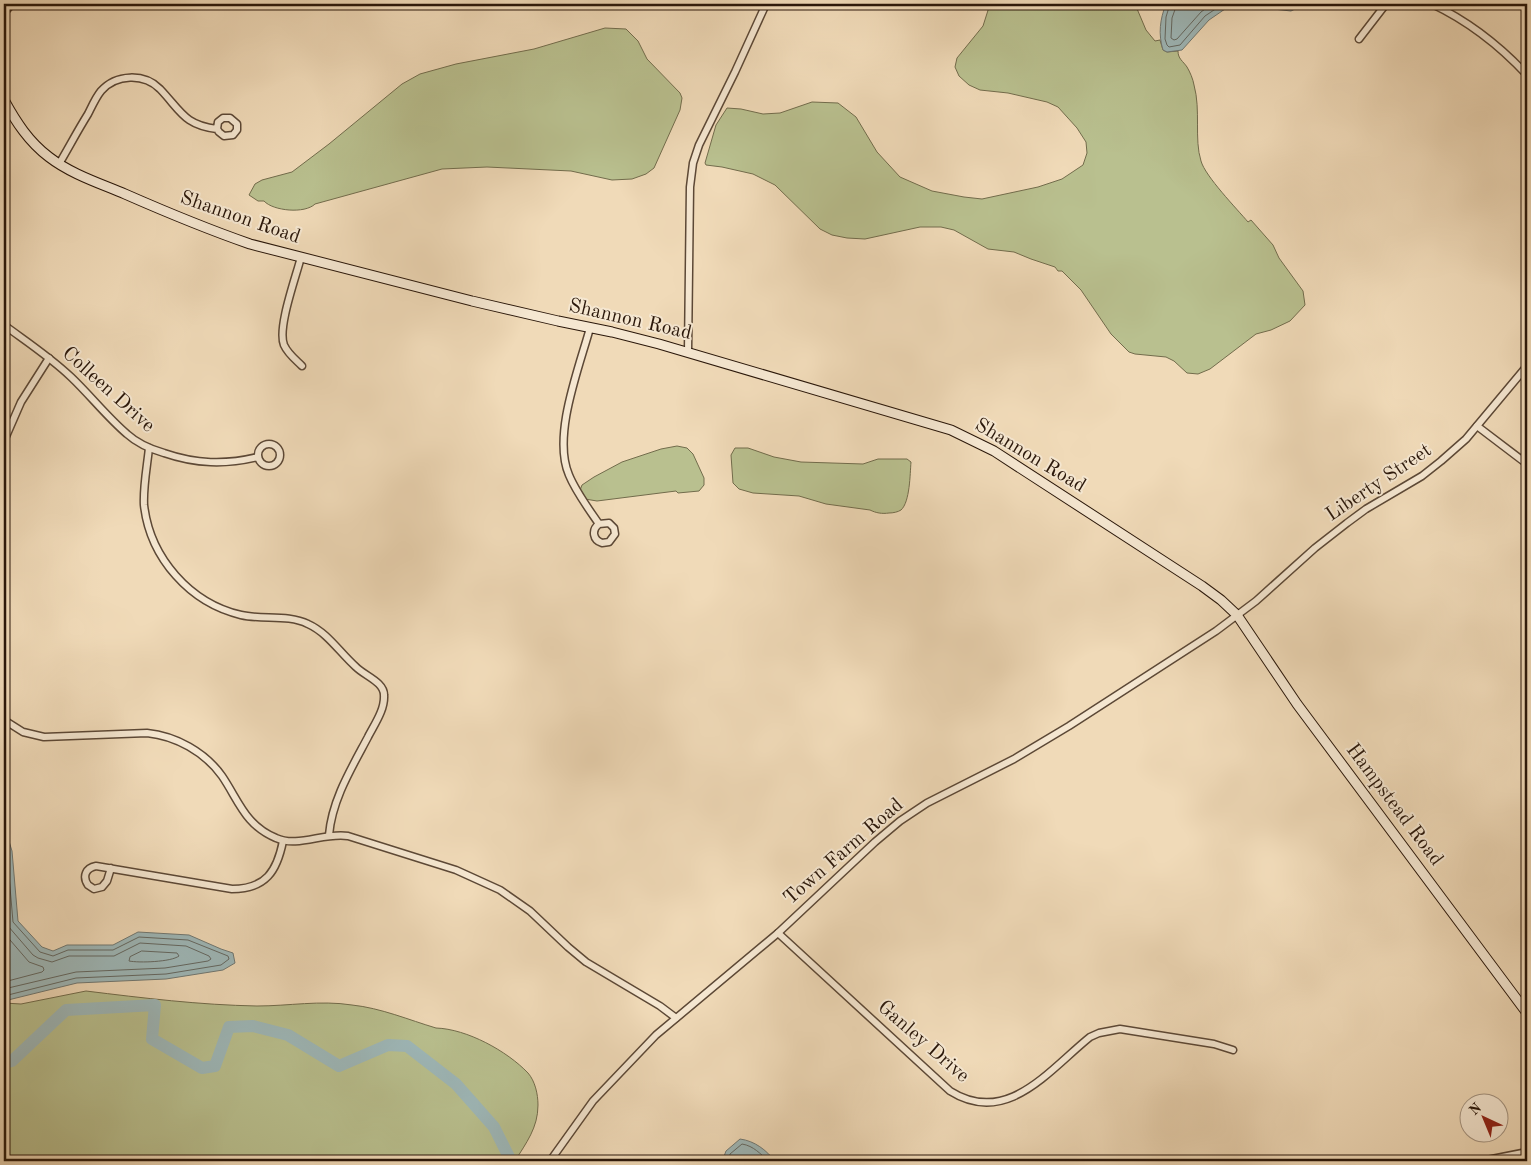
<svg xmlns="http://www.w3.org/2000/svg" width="1531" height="1165" viewBox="0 0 1531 1165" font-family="'Old Standard TT',serif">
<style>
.green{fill:#b9c08f;stroke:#726c4c}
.water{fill:#9eb8b9;stroke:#707873}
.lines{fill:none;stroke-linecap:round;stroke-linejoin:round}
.shore{stroke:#646862;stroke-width:1}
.river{stroke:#9eb8b9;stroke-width:12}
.street-casing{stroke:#5c4836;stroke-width:9}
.secondary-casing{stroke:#2a170a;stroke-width:11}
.street{stroke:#f5e7d1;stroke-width:6}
.secondary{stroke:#f5e7d1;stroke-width:9}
.labels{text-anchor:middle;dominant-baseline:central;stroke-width:4;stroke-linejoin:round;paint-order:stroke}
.street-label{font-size:20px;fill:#2a170a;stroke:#f5e7d1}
</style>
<rect width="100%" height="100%" fill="#f0dab8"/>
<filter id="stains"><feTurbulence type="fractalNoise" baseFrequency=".004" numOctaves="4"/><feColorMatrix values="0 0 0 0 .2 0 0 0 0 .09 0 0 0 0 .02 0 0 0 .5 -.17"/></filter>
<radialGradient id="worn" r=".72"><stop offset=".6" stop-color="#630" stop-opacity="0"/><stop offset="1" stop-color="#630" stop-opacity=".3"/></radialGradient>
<g class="green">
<path d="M 990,4 L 1135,4 L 1146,30 L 1155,41 L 1160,40 L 1163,50 L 1167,52 L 1178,51 C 1178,59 1183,61 1187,67 C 1190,72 1193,79 1194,85 C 1201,110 1194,139 1201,161 C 1205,176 1237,209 1248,222 L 1251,220 L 1273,245 L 1279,258 L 1303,291 L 1305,305 L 1290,321 L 1271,330 L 1256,334 L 1210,369 L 1198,374 L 1187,373 L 1174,361 L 1166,357 L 1135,354 L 1129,352 L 1111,334 L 1081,290 L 1062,271 L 1058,271 L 1055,267 L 1031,259 L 1014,252 L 988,249 L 954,230 L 941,227 L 920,227 L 865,239 L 847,238 L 832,235 L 820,229 L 775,185 L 753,174 L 722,167 L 706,165 L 705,163 L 716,125 L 727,108 L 741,109 L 763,114 L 780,113 L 812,102 L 838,103 L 856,117 L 877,152 L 900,177 L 932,191 L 964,197 L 982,199 L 1038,187 L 1062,179 L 1083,165 L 1087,153 L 1086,142 L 1077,128 L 1058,107 L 1047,102 L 1008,93 L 980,90 L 969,85 L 959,76 L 955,67 L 957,58 L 983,26 Z"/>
<path d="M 605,28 L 626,29 L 638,41 L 647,59 L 680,93 L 682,98 L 680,110 L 654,168 L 646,174 L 632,179 L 612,180 L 571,171 L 487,167 L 442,169 L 315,204 C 305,214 273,211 264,201 L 258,201 L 249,195 L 255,184 L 262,180 L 292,172 L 329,144 L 402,84 L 420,74 L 456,64 L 534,49 Z"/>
<path d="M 677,446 L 687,448 L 693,454 L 704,478 L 704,485 L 699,491 L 678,493 L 676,491 L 597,501 L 585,499 L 579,493 L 582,485 L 594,477 L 622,462 L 661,449 Z"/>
<path d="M 735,448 L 748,448 L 774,457 L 801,462 L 863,464 L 878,459 L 907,459 L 911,462 C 910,474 910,502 901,510 C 898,512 893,513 889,513 C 882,514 876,513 870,510 L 826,504 L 799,496 L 753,493 L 739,489 L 733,483 L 731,455 Z"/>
<path d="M 86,991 C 143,998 200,1005 257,1006 C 289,1006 320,1000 352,1005 C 381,1008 409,1020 436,1028 C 467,1029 507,1051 528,1073 C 535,1081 538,1094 538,1105 C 538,1128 526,1143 515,1161 L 4,1161 L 4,1003 L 21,1004 Z"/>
</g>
<g class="water">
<path d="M 1166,4 L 1305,4 L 1291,11 L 1238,5 L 1225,9 L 1209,20 L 1182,50 L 1167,52 L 1163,50 C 1158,34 1160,19 1166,4 Z"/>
<path d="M 4,825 L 12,851 L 18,921 L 42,947 L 53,951 L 67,945 L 113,945 L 138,932 L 189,935 L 221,949 L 233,953 L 235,963 L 223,970 L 166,979 L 77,983 L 4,1001 Z"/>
<path d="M 740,1139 C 755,1141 766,1150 775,1161 L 726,1161 L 723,1159 L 726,1151 Z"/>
</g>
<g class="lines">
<g class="shore">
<path d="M 1170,4 L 1166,17 L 1165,39 L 1167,45 L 1169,47 L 1180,45 L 1205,16 L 1223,4"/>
<path d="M 1177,4 L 1172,18 L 1171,38 L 1174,40 L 1177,39 L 1201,12 L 1212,4"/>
<path d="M 4,842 L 7,852 L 13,922 L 40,952 L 53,956 L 68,950 L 113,950 L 139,937 L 188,940 L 228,956 L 229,959 L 221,965 L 166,974 L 76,978 L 4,996"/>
<path d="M 4,889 L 8,926 L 33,955 L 38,958 L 52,962 L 69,956 L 114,956 L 140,943 L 186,946 L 209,956 L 211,959 L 208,961 L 165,968 L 76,972 L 4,989"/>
<path d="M 4,933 L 29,962 L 43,967 L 44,970 L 42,972 L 4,982"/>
<path d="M 142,951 L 177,953 L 179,956 C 171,962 139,963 129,961 L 130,957 Z"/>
<path d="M 729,1161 L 730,1154 L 742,1144 C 754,1146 760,1154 769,1161"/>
</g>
<path class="river" d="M 4,1063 L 12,1061 L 66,1010 L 155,1005 L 152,1039 L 202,1068 L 215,1066 L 229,1027 L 253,1026 L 288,1035 L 339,1066 L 388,1045 L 407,1046 L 456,1084 L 494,1127 L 511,1161"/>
<g class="street-casing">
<g id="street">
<path d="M 1432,4 C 1468,21 1500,46 1527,75"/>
<path d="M 4,13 L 12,4"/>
<path d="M 1359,39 L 1386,4"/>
<path d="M 59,164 C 69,147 78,130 88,114 C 92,106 96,97 101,91 C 116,74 144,73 160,89 C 181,111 184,125 217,129 L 219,132 L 224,136 L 233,135 L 237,130 L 237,124 L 230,118 L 223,118 L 218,122 L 217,129"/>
<path d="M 301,257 C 296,277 277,328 284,345 C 288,354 296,360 302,366"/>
<path d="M 4,325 C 27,342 50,357 71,377 C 90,395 107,417 127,434 C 138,444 150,449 164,453 C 196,464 225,465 258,457"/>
<path d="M 590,328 C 579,368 552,436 569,475 C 576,492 588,508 599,524 C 591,530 593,540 602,543 L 609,542 L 615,534 L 614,528 L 609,523 L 599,524"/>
<path d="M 688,352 L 690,187 L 693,163 L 699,145 L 735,72 L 766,4"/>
<path d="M 1477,426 L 1527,464"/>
<path d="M 4,441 L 21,402 L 49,358"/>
<circle cx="269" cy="455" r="11"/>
<path d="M 149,448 C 147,467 143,487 144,505 C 150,558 190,603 241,615 C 263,620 288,614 308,624 C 328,633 340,653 356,667 C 365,676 384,682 384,695 C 385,710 374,725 368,737 C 351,769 332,800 329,835"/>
<path d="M 4,720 L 23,732 L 44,737 L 147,733 C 176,736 205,752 222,776 C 239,801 245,825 276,838 C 298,848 324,832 348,836 L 456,870 L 500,890 L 530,911 L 568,947 L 586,962 L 660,1006 L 676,1018"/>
<path d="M 111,868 L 107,881 L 102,887 L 94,889 L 88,885 C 82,876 86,868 96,866 L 232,889 C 266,889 277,871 283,841"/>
<path d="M 778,933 L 950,1091 C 1007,1127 1049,1070 1090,1037 L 1099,1033 L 1120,1029 L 1214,1044 L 1233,1050"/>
<path d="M 550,1161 L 593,1101 L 656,1035 L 778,933 L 875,842 L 900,821 L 927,803 L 1014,759 L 1069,726 L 1216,631 L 1256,601 L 1315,548 L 1347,523 L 1366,509 L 1422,476 L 1441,461 L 1466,439 L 1527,366"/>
<path d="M 1482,1161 L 1527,1152"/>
</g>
</g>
<g class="secondary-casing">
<path id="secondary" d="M 4,100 C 16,122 29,142 49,157 C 71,174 99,183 125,194 C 166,212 207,229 250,244 L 472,301 L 558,321 L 612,332 L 659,344 L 951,430 L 994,451 L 1202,586 L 1221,600 L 1237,615 L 1297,704 L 1527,1013"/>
</g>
<use href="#street" class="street"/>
<use href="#secondary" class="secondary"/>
</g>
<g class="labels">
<g class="street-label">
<text transform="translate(240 218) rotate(19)">Shannon Road</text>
<text transform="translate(630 320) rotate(13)">Shannon Road</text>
<text transform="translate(108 390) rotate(42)">Colleen Drive</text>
<text transform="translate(1030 456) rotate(31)">Shannon Road</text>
<text transform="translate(1379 483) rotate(-34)">Liberty Street</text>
<text transform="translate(1394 805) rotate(53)">Hampstead Road</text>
<text transform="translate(844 852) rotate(-41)">Town Farm Road</text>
<text transform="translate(923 1042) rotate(41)">Ganley Drive</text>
</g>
</g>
<rect width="1531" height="1165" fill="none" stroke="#f0dab8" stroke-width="20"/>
<rect x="5" y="5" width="1521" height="1155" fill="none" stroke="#2a170a" stroke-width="2.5"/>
<rect x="10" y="10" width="1511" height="1145" fill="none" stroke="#2a170a"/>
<g transform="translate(1484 1118) rotate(316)"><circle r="24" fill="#f5e7d1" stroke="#a49481"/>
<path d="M0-4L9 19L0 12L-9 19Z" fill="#8f2418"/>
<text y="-8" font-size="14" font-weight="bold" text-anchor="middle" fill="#2a170a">N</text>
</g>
<rect width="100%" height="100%" filter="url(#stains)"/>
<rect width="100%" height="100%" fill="url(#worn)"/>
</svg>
